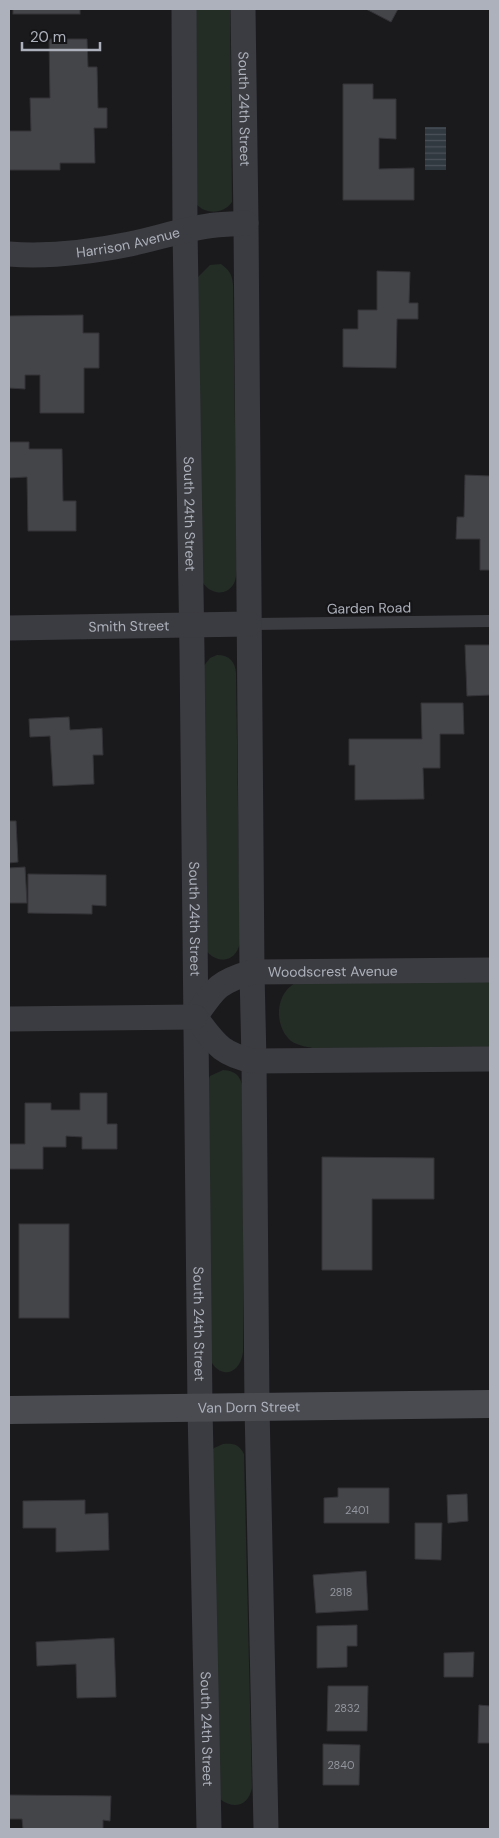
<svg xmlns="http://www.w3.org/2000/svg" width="499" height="1838" viewBox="0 0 499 1838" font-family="'DM Sans',sans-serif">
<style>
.garden{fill:#242c26}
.water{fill:url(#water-rules)}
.building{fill:#444549;stroke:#343438}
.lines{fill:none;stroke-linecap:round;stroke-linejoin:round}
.service{stroke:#3b3c41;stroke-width:12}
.minor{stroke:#3b3c41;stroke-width:25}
.secondary{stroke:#494b51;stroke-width:28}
.labels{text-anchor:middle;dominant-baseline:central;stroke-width:4.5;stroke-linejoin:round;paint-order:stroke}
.number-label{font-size:11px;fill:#93969e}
.street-label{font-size:14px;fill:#adb1bb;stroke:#151517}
</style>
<defs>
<pattern id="water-rules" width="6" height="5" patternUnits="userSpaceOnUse" patternTransform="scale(1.25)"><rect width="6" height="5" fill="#303840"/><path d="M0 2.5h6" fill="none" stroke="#4b525a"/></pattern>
</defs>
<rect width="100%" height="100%" fill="#1a1a1c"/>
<g class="garden">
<path d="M 194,9 L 230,9 L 232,202 C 224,214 206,215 196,204 Z"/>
<path d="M 221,264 C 229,270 232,274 233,284 L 237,569 C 236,575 236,581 233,585 C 224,598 207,592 202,581 L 197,285 L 198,277 L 210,265 Z"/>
<path d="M 217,655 C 230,655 235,662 236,673 L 240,943 C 236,961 220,965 207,952 L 203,667 L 210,658 Z"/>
<path d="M 490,975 L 490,1048 L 317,1049 C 309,1047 298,1046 291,1041 C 277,1029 275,1005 286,991 C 288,988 292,985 295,983 Z"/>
<path d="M 223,1070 C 237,1071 241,1077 243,1090 L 243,1352 C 240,1376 218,1380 209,1357 L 207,1083 L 210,1076 Z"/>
<path d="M 223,1444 C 233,1443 239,1444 244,1454 L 252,1788 C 248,1806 234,1810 220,1799 L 211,1452 L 214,1448 Z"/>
</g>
<rect class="water" x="425" y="127" width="21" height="43"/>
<g class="building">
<rect x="13" y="9" width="67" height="5"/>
<path d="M 366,9 L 398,9 L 391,22 Z"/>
<path d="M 49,39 L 87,39 L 88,67 L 97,67 L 98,108 L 107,108 L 107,128 L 94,128 L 95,163 L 60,163 L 60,170 L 9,170 L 9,131 L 31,131 L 30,98 L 50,98 Z"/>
<path d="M 343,84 L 373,84 L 373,99 L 396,99 L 396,139 L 379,138 L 379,169 L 414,168 L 414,200 L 343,200 Z"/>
<path d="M 377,271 L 410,272 L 409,303 L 418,303 L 418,319 L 397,319 L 396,368 L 343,367 L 343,329 L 358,329 L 358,310 L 377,310 Z"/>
<path d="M 83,315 L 83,333 L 99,333 L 99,368 L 84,368 L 84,413 L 40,413 L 40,375 L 25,375 L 25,389 L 9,388 L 9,316 Z"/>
<path d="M 9,442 L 29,442 L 29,449 L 62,449 L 63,501 L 76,501 L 76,531 L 28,531 L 27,477 L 9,478 Z"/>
<path d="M 465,475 L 490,476 L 490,570 L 480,570 L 480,539 L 456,539 L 457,517 L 464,517 Z"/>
<path d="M 465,645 L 490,645 L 490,695 L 467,696 Z"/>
<path d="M 421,703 L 463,703 L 464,734 L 440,734 L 440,768 L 423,768 L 424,799 L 355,800 L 355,765 L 349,765 L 349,739 L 422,739 Z"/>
<path d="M 69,717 L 70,730 L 102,728 L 103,755 L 93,755 L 94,784 L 53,786 L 50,736 L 30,737 L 29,719 Z"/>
<path d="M 9,821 L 16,821 L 18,862 L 9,863 Z"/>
<path d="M 25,867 L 27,903 L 9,903 L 9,868 Z"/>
<path d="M 28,874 L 106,875 L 106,906 L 92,905 L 92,914 L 28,913 Z"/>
<path d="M 80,1093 L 107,1093 L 107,1124 L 117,1124 L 117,1149 L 82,1149 L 82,1137 L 66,1136 L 66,1147 L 43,1147 L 43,1169 L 9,1169 L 9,1144 L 25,1144 L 25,1103 L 51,1103 L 51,1110 L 80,1110 Z"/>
<path d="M 322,1157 L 434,1158 L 434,1199 L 372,1199 L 372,1270 L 322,1270 Z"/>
<rect x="19" y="1224" width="50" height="94"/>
<path d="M 338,1488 L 389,1488 L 389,1523 L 324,1523 L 324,1498 L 338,1497 Z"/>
<path d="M 467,1494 L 468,1521 L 448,1523 L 447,1495 Z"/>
<path d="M 85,1500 L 85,1514 L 108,1513 L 109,1550 L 56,1552 L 56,1528 L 23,1528 L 23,1501 Z"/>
<path d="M 415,1523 L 442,1523 L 441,1560 L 415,1559 Z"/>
<path d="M 366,1571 L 368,1610 L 316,1613 L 313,1575 Z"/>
<path d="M 357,1625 L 357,1646 L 347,1646 L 347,1667 L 317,1668 L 317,1626 Z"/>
<path d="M 114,1638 L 116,1697 L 77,1698 L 76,1664 L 37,1666 L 36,1642 Z"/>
<path d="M 474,1652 L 473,1677 L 444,1677 L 444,1653 Z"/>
<path d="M 328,1686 L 368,1686 L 367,1731 L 327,1731 Z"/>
<path d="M 479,1705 L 490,1706 L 490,1743 L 478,1743 Z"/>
<path d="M 323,1744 L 360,1745 L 359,1785 L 323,1785 Z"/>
<path d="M 9,1795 L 111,1796 L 110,1821 L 103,1820 L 103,1829 L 23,1829 L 22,1819 L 9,1819 Z"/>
</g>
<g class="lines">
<path class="service" d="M 249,624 L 490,621"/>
<g class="minor">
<path id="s1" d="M 184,9 L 185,230 L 192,651 L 200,1408 L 209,1829"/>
<path id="s2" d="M 243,9 L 246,223 L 252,972 L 254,1061 L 257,1407 L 266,1829"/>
<path id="s3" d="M 9,254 C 48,257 91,252 130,244 C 159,238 187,228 216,225 C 226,224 236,224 246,223"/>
<path id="s4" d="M 9,628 L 249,624"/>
<path id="s5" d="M 195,1017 C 215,988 218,982 252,972 L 490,970"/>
<path d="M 195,1017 C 215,1043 220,1054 254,1061 L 490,1059"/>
<path d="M 9,1019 L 195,1017"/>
</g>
<path class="secondary" id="s6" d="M 9,1410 L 490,1404"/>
</g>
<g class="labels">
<g class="number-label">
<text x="357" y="1510">2401</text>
<text x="341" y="1592">2818</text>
<text x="347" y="1708">2832</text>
<text x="341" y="1765">2840</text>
</g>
<g class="street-label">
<text stroke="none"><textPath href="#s2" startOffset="100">South 24th Street</textPath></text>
<text stroke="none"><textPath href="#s3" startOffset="120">Harrison Avenue</textPath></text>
<text stroke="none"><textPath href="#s1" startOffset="505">South 24th Street</textPath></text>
<text transform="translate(369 608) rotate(-1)">Garden Road</text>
<text stroke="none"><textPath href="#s4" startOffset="120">Smith Street</textPath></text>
<text stroke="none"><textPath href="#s1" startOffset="910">South 24th Street</textPath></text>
<text stroke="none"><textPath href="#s5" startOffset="156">Woodscrest Avenue</textPath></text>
<text stroke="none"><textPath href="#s1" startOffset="1315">South 24th Street</textPath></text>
<text stroke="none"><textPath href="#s6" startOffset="240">Van Dorn Street</textPath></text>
<text stroke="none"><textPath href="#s1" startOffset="1720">South 24th Street</textPath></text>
</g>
</g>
<rect width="499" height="1838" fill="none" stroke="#adb1bb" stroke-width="20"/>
<path d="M22 42v8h78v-8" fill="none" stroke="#adb1bb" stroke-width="2.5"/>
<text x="30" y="42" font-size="15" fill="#adb1bb" stroke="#151517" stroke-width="4" paint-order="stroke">20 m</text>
</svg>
